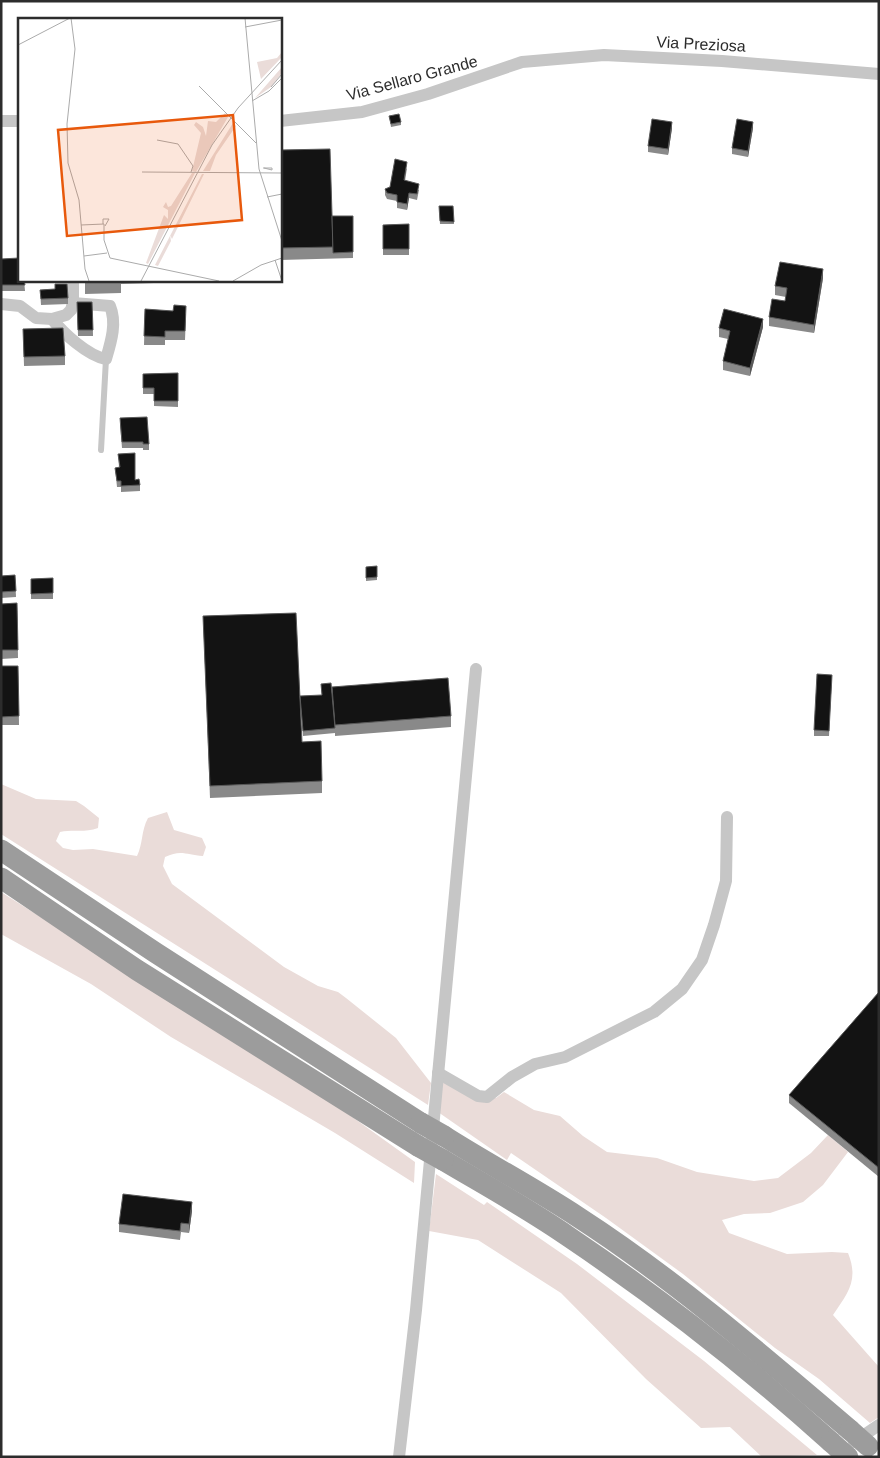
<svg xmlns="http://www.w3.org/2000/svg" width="880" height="1458" viewBox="0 0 880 1458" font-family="Helvetica,sans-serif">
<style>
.green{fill:#eadcd9}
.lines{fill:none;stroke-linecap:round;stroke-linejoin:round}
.service{stroke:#c6c6c6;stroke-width:6}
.minor{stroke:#c6c6c6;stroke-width:12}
.trunk{stroke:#9c9c9c;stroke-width:21}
.trunk-bridge{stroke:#9c9c9c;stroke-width:21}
.wall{fill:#898989}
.shaded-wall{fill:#5a5a5a}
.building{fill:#131313;stroke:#5a5a5a}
.labels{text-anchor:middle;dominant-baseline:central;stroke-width:5;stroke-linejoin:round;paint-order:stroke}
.street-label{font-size:16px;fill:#2c2c2c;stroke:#fff}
.inset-road{fill:none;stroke:#ababab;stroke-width:1}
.view{fill:#e8590c;fill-opacity:0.15;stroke:#e8590c;stroke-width:2.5}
.inset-edge{fill:none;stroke:#2c2c2c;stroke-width:2.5}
</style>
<rect width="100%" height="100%" fill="#fff"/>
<g class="green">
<path d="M 1,784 L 36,799 L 76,801 L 84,806 L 99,818 L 98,828 C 85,833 74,829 60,832 L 56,841 L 63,848 L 73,850 L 93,849 L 137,856 C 143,844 141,831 148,818 L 167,812 L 174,830 L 202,838 L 206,847 L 203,856 C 187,855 181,849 165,857 L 163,866 L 172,884 L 284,967 L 318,986 L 338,992 L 346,998 L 396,1038 L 431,1083 L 428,1105 L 1,834 Z"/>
<path d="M 1,892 L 316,1091 L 415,1162 L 414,1183 L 335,1133 L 171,1037 L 91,984 L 1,934 Z"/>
<path d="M 442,1081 L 496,1098 L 504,1092 L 534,1110 L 560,1116 L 583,1136 L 607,1152 L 657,1158 L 697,1172 L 754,1181 L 778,1178 L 811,1153 L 828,1135 L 848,1152 L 823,1185 L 803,1202 L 770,1213 L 744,1214 L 722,1220 L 729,1233 L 787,1254 L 832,1252 L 848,1253 C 859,1280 848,1293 833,1315 L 879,1367 L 879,1417 L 870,1423 L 819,1379 L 775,1348 L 683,1274 L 606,1218 L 511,1153 L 507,1160 L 438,1112 Z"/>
<path d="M 436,1174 L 484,1205 L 487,1202 L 577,1264 L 704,1361 L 817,1455 L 762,1457 L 730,1427 L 701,1428 L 646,1379 L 561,1293 L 478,1240 L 429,1231 Z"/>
</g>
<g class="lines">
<path class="service" d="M 101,450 L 106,359"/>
<g class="minor">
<path d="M 1,121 L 19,121"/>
<path d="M 280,121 L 362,112 L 428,94 L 522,62 L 604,55 L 722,61 L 879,74"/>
<path d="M 1,304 L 20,306 L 36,318 L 52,319 L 66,315 L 71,310 L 73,303 L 73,280"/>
<path d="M 52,319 C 63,333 88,356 106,359 C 111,342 117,323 110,306 L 73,303"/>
<path d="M 438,1073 L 478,1096 L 487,1097 L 512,1077 L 535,1064 L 565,1057 L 654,1012 L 682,989 L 702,960 L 714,925 L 726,881 L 727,817"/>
<path d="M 854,1442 L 879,1425"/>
<path d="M 399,1457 L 416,1310 L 476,669"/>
</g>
<g class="trunk">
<path d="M 1,850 L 156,953 L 421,1123"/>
<path d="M 1,878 L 137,970 L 418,1146"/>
<path d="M 444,1136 C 488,1164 534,1188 578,1217 C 674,1279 762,1355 850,1430"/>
<path d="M 443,1160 C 485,1185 529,1209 569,1237 C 661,1299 749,1368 831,1442"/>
</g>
<g class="trunk-bridge">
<path d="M 421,1123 L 444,1136"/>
<path d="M 418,1146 L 443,1160"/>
<path d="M 850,1430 L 868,1446"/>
<path d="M 831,1442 L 848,1457"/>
</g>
</g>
<g class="wall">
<path d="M 389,116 L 401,122 L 401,125 L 391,127 Z"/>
<path d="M 672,128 L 668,155 L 648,152 L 648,146 Z"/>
<path d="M 753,128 L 748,157 L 732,154 L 732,148 Z"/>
<path d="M 280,150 L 332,216 L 353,216 L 353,258 L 280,260 Z"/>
<path d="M 407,168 L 405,181 L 419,190 L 417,200 L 409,198 L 407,210 L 397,208 L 397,201 L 387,199 L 385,195 L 385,189 L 390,187 Z"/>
<path d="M 439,206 L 453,206 L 454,224 L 440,224 Z"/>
<path d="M 409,224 L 409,255 L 383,255 L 383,225 Z"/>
<path d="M 1,259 L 24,280 L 25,291 L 1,291 Z"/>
<path d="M 823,278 L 814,333 L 769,326 L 769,317 L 785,301 L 786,297 L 775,295 L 775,286 Z"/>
<path d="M 85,280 L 154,280 L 154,283 L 121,284 L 121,293 L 85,294 Z"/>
<path d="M 55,289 L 68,298 L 68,304 L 41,305 L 40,290 Z"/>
<path d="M 77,302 L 92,302 L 93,336 L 78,336 Z"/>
<path d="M 145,309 L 186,314 L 185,340 L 165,340 L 165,345 L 144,345 Z"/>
<path d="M 763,327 L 750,376 L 723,370 L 723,361 L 728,339 L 719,337 L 719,328 Z"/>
<path d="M 23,329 L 65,356 L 65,365 L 24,366 Z"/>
<path d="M 178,373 L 178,407 L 154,406 L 154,394 L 143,394 L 143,374 Z"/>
<path d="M 120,424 L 149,444 L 149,450 L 143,450 L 143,448 L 122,448 Z"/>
<path d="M 118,454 L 135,480 L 140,485 L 140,491 L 121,492 L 121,487 L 117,487 L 115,468 L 119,467 Z"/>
<path d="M 377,566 L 377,580 L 366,581 L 366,567 Z"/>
<path d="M 15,575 L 16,597 L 1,598 L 1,576 Z"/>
<path d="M 53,578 L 53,599 L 31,599 L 31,579 Z"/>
<path d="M 17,603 L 18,658 L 1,659 L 1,604 Z"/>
<path d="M 203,616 L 302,742 L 322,781 L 322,793 L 210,798 Z"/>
<path d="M 1,666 L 18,666 L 19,725 L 1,725 Z"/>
<path d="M 832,675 L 829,736 L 814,736 L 814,730 Z"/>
<path d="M 321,684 L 332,693 L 451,716 L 451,727 L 335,736 L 335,733 L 303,736 L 300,702 L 322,695 Z"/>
<path d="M 879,992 L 879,1177 L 789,1103 L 789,1095 Z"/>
<path d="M 192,1211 L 189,1233 L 181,1232 L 180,1240 L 119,1232 L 119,1224 Z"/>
</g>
<g class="shaded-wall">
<path d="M 672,122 L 672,128 L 668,155 L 668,149 Z"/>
<path d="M 753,122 L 753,128 L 748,157 L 748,151 Z"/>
<path d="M 409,193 L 409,198 L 407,210 L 407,204 Z"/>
<path d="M 823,269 L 823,278 L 814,333 L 814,325 Z"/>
<path d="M 763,319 L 763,327 L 750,376 L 750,368 Z"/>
<path d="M 192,1202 L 192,1211 L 189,1233 L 189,1224 Z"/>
</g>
<g class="building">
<path d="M 399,114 L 401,122 L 391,124 L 389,116 Z"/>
<path d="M 652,119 L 672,122 L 668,149 L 648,146 Z"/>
<path d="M 737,119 L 753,122 L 748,151 L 732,148 Z"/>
<path d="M 330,149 L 333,247 L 280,248 L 280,150 Z"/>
<path d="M 395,159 L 407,162 L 404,180 L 419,184 L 417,194 L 409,193 L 407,204 L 397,202 L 397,195 L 387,193 L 385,189 L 390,187 Z"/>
<path d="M 439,206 L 453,206 L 454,222 L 440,221 Z"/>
<path d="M 332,216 L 353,216 L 353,252 L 333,253 Z"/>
<path d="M 409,224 L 409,249 L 383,249 L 383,225 Z"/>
<path d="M 19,258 L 19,280 L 24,280 L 25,285 L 1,285 L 1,259 Z"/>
<path d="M 780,262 L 823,269 L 814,325 L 769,317 L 772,299 L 785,301 L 787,288 L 775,286 Z"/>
<path d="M 85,280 L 121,280 L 121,281 L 85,282 Z"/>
<path d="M 55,284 L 67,284 L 68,298 L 41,299 L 40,290 L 55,289 Z"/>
<path d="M 77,302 L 92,302 L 93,330 L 78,330 Z"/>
<path d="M 174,305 L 186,306 L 185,331 L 165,331 L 165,337 L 144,336 L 145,309 L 173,311 Z"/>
<path d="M 724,309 L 763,319 L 750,368 L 723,361 L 730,331 L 719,328 Z"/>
<path d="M 63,328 L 65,356 L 24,357 L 23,329 Z"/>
<path d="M 178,373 L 178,401 L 154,401 L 154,388 L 143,388 L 143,374 Z"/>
<path d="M 147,417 L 149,444 L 143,444 L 143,442 L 122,442 L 120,418 Z"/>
<path d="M 135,453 L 135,480 L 139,479 L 140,485 L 121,486 L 121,481 L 117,481 L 115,468 L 120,467 L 118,454 Z"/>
<path d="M 377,566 L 377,577 L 366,578 L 366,567 Z"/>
<path d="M 15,575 L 16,591 L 1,592 L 1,576 Z"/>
<path d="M 53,578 L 53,593 L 31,594 L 31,579 Z"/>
<path d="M 17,603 L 18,650 L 1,650 L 1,604 Z"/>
<path d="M 296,613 L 302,742 L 321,741 L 322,781 L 210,786 L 203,616 Z"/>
<path d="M 1,666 L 18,666 L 19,716 L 1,717 Z"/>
<path d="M 817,674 L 832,675 L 829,731 L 814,730 Z"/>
<path d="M 448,678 L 451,716 L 335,725 L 332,687 Z"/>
<path d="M 331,683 L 335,728 L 303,731 L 300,696 L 322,695 L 321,684 Z"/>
<path d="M 879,992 L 879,1168 L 789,1095 Z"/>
<path d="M 123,1194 L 192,1202 L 189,1224 L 181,1223 L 180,1231 L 119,1224 Z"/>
</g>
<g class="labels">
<g class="street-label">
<text transform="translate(701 44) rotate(3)">Via Preziosa</text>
<text transform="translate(412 78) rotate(-15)">Via Sellaro Grande</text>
</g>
</g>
<g transform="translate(18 18)">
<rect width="264" height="264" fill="#fff"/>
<path d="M 264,34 L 264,39 L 243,61 L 239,44 L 259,40 ZM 264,49 L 264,55 L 253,69 L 237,80 ZM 207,95 L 210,99 L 178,154 L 174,153 L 183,115 L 176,107 L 178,104 L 185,109 L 188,118 L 190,103 L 198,104 ZM 215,105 L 218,108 L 198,137 L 192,153 L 185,153 ZM 174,155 L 177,155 L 130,246 L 128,245 L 146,197 L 150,201 L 150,192 L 145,189 L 148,184 L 150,189 L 153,188 ZM 184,156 L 186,156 L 154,221 L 152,217 L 153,223 L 140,248 L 137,247 Z" fill="#eadcd9"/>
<path class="inset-road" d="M 53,0 L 57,31 L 49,106 L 50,145 L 61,182 L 67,251 L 71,263M 227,0 L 241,151 L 264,223M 227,9 L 264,2M 0,27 L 52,0M 181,68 L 238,125M 253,69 L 264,56M 234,83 L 251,73 L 264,60M 139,122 L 160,126 L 175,148 L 173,154M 245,150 L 254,150 L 254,152 L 246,150M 124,154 L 264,155M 249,179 L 264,176M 85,206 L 85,201 L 91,201 L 87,208M 63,207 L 86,206 L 86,222 L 92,240 L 201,263M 66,238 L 89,235M 257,242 L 264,263M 123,263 L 194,127 L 220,90 L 264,42M 215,263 L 243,247 L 264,240"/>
<path class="view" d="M 215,97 L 224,202 L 49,218 L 40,112 Z"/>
<rect width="264" height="264" class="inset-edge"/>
</g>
<rect width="880" height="1458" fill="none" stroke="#2c2c2c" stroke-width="5"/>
</svg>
